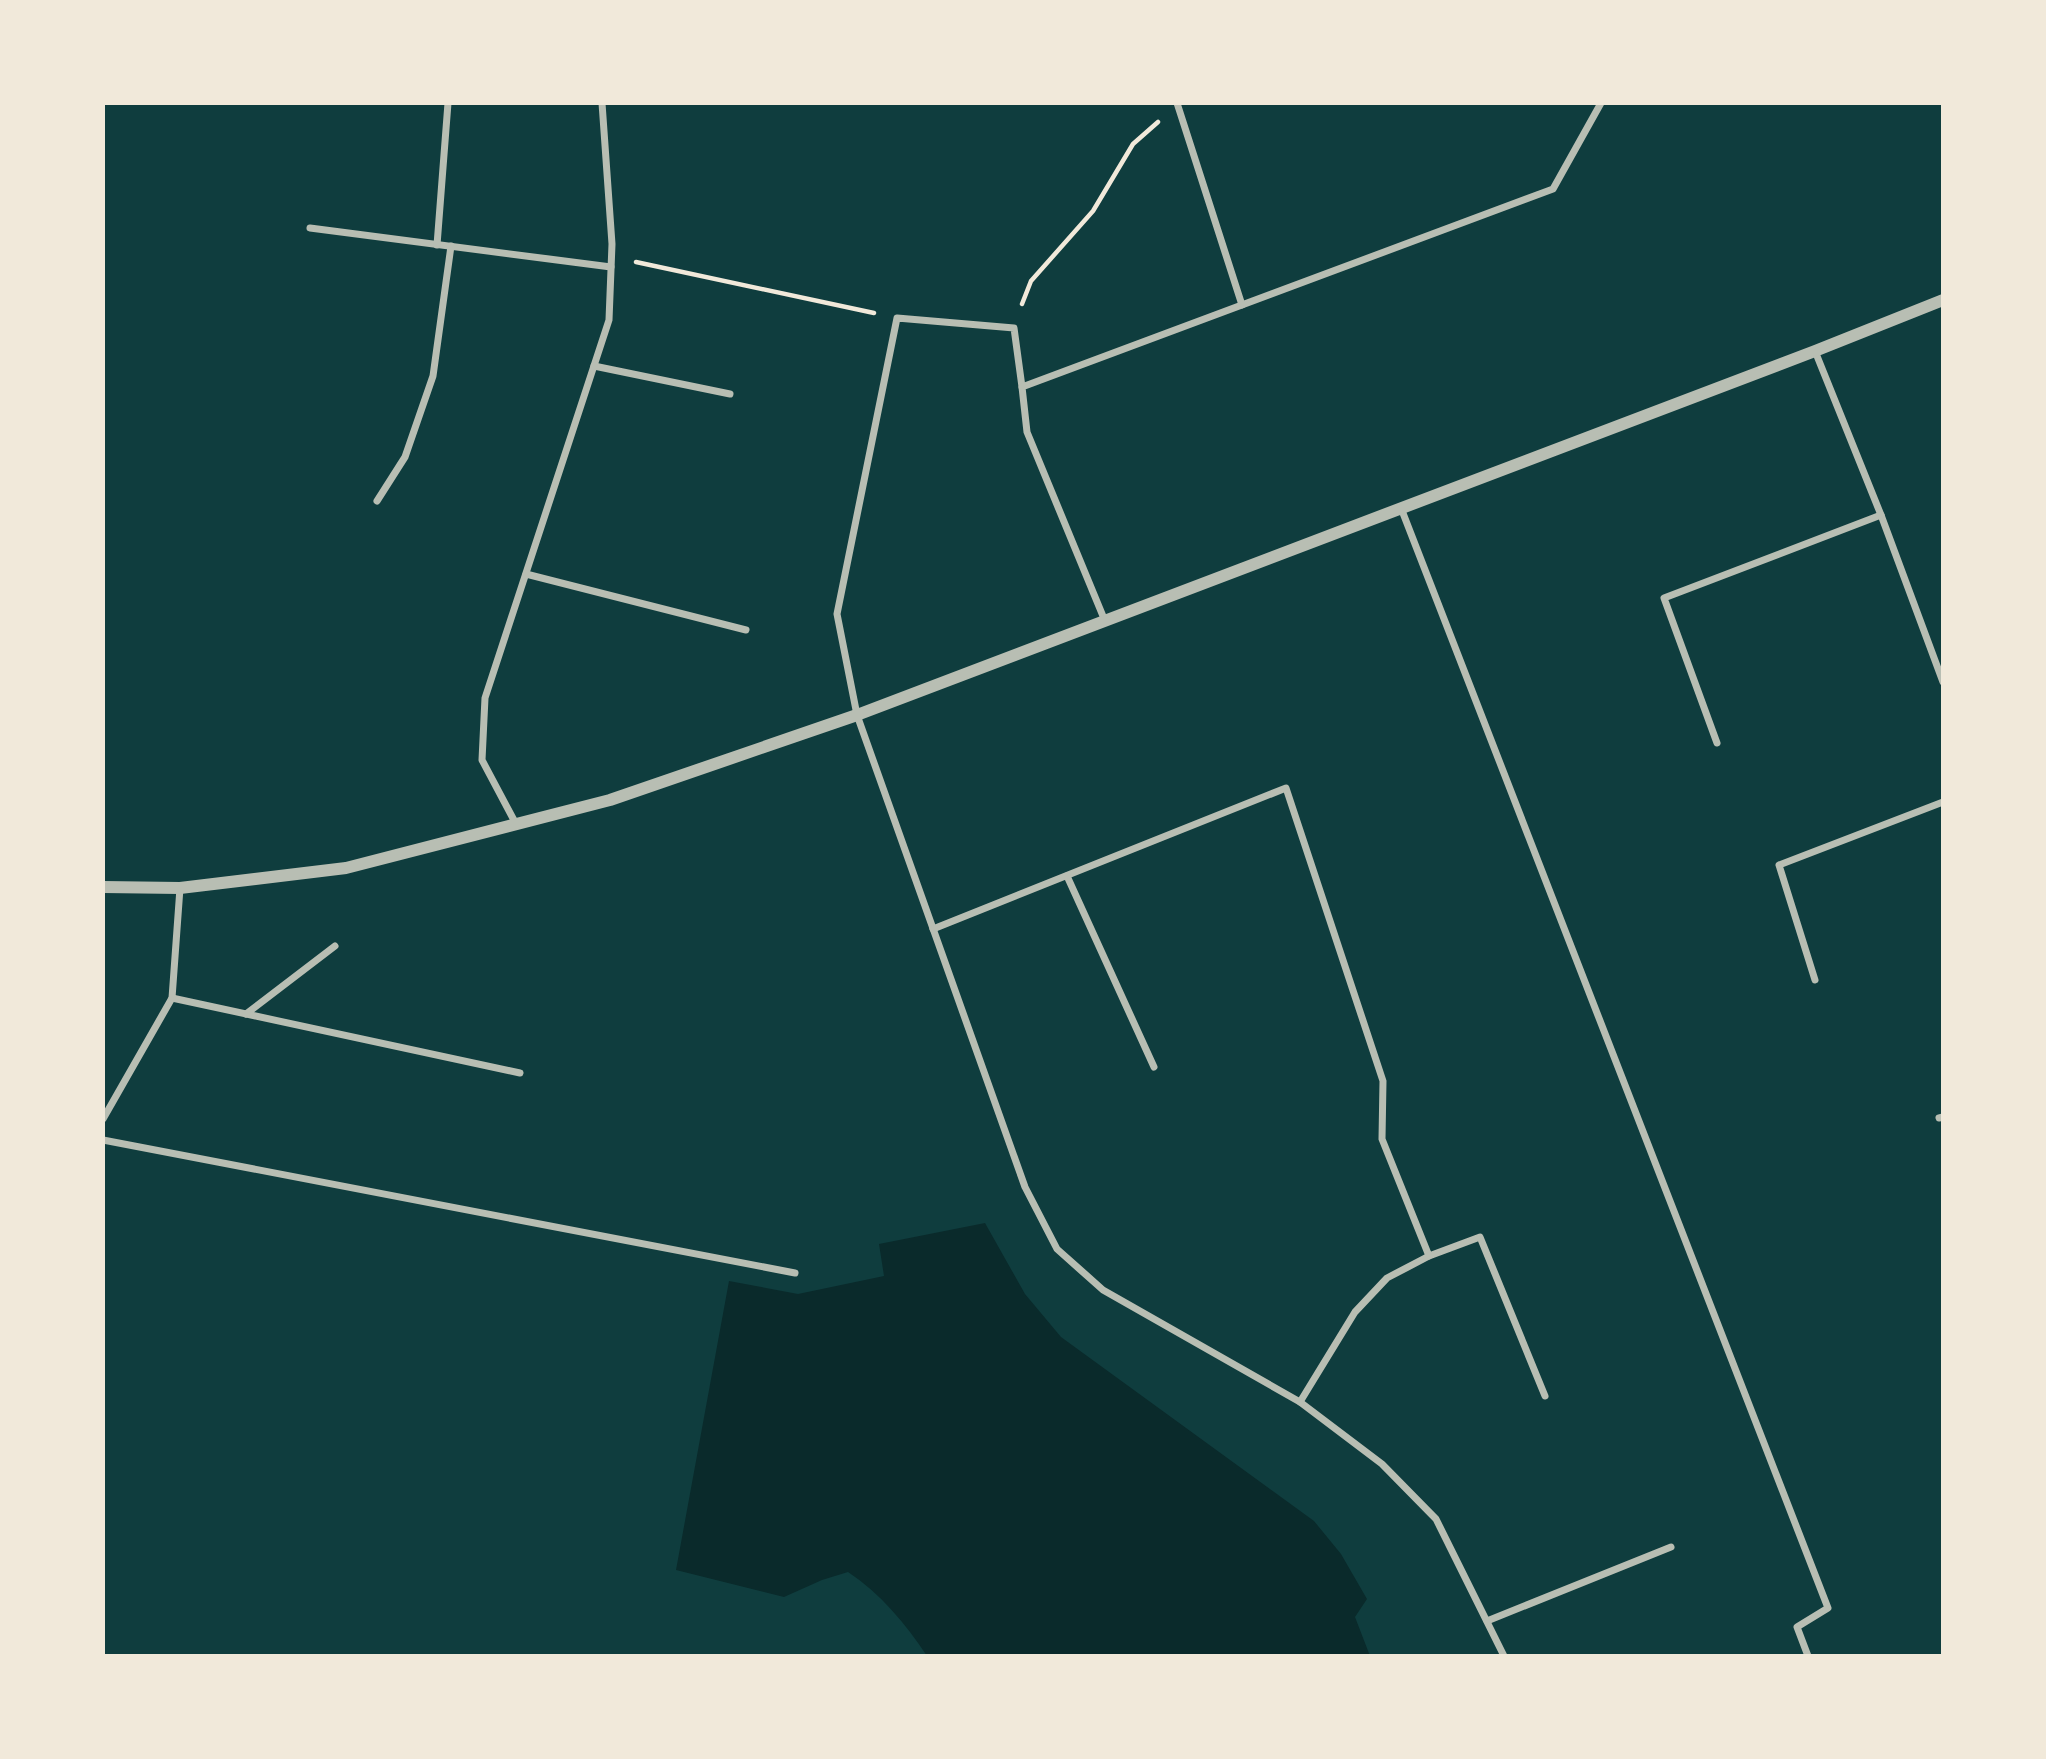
<svg xmlns="http://www.w3.org/2000/svg" width="2046" height="1759" viewBox="0 0 2046 1759" font-family="Rubik,sans-serif">
<style>
.water{fill:#0a2a2b}
.lines{fill:none;stroke-linecap:round;stroke-linejoin:round}
.path{stroke:#f1e9da;stroke-width:4.5}
.minor{stroke:#b8beb3;stroke-width:7}
.tertiary{stroke:#b8beb3;stroke-width:12}
</style>
<rect width="100%" height="100%" fill="#0f3d3e"/>
<path class="water" d="M 985,1223 L 1025,1294 L 1061,1337 L 1314,1521 L 1341,1554 L 1367,1599 L 1355,1617 L 1370,1656 L 927,1656 C 905,1623 881,1594 848,1572 L 822,1580 L 784,1597 L 676,1570 L 729,1281 L 798,1294 L 884,1276 L 879,1244 Z"/>
<g class="lines">
<g class="path">
<path d="M 636,262 L 874,313"/>
<path d="M 1022,304 L 1031,281 L 1093,211 L 1133,144 L 1158,122"/>
</g>
<g class="minor">
<path d="M 1177,103 L 1242,305"/>
<path d="M 310,228 L 611,267"/>
<path d="M 437,245 L 448,103"/>
<path d="M 1815,351 L 1881,515 L 1943,682"/>
<path d="M 594,366 L 730,394"/>
<path d="M 1022,387 L 1014,328 L 897,318 L 837,614 L 857,715 L 1025,1187 L 1057,1249 L 1103,1290 L 1300,1402 L 1382,1464 L 1436,1519 L 1504,1656"/>
<path d="M 377,501 L 405,457 L 433,376 L 451,246"/>
<path d="M 1401,508 L 1828,1608 L 1797,1627 L 1808,1656"/>
<path d="M 526,574 L 746,630"/>
<path d="M 1105,621 L 1027,432 L 1022,387 L 1553,189 L 1601,103"/>
<path d="M 1717,743 L 1664,598 L 1881,515"/>
<path d="M 516,824 L 482,760 L 485,698 L 609,320 L 612,244 L 602,103"/>
<path d="M 1067,876 L 1154,1067"/>
<path d="M 933,929 L 1286,788 L 1383,1081 L 1382,1139 L 1429,1256 L 1480,1237 L 1545,1396"/>
<path d="M 1815,980 L 1779,865 L 1943,802"/>
<path d="M 172,998 L 520,1073"/>
<path d="M 246,1014 L 335,946"/>
<path d="M 1939,1118 L 1943,1117"/>
<path d="M 103,1119 L 172,998 L 180,888"/>
<path d="M 103,1140 L 795,1273"/>
<path d="M 1300,1402 L 1355,1312 L 1387,1278 L 1429,1256"/>
<path d="M 1487,1621 L 1671,1547"/>
</g>
<path class="tertiary" d="M 103,887 L 180,888 L 346,868 L 610,800 L 857,715 L 1815,351 L 1943,300"/>
</g>
<rect width="2046" height="1759" fill="none" stroke="#f1e9da" stroke-width="210"/>
</svg>
